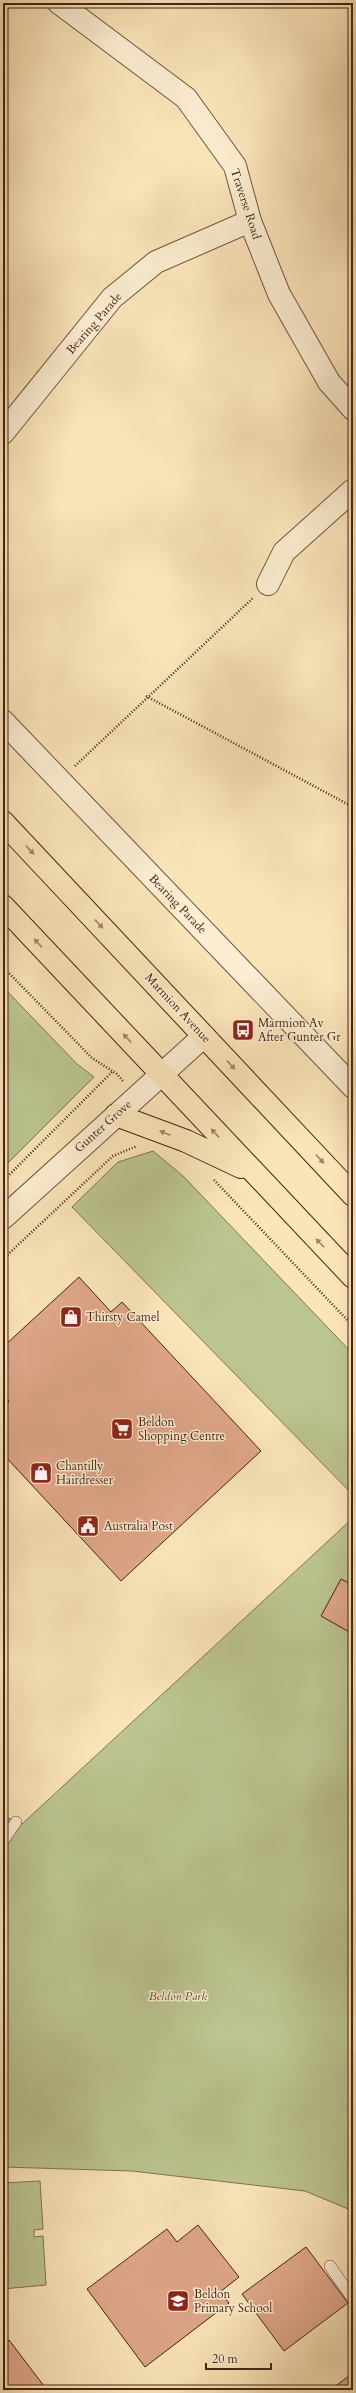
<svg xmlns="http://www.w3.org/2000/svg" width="356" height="2393" viewBox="0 0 356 2393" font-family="Cardo,serif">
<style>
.green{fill:#bbc591;stroke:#807452}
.building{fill:#dfa78a;stroke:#452314}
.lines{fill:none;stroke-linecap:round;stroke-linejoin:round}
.service-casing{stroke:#72543d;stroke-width:12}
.minor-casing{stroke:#72543d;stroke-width:24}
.trunk-casing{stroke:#452314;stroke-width:24}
.path{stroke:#452314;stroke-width:2.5;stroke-dasharray:1 2;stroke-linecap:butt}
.service{stroke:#fceed2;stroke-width:11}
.minor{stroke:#fceed2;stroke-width:22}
.trunk{stroke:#fae5b9;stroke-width:22}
.oneway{fill:#a08466}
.labels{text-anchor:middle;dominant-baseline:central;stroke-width:3;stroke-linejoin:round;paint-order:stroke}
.street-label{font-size:12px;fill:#452314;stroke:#fceed2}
.poi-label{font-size:12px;fill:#452314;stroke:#fceed2;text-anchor:start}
.park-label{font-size:12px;font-style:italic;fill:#624c33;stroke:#fceed2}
</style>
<rect width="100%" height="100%" fill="#fae5b9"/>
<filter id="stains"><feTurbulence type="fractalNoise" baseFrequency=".005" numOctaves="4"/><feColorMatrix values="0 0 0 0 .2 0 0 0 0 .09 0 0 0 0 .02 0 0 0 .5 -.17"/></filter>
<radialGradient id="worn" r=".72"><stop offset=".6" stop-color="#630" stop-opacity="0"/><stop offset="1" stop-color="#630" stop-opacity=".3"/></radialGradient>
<g class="green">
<path d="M 3,987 L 77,1064 L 94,1077 L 3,1168 Z"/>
<path d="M 153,1151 L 183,1176 L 353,1354 L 353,1495 L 72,1207 L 118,1162 Z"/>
<path d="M 353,1518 L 353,2211 L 305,2191 L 132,2171 L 3,2167 L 3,1818 L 6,1817 L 22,1824 Z"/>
<path d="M 40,2181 L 43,2229 L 34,2230 L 34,2237 L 43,2236 L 46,2285 L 3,2289 L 3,2183 Z"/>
</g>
<g class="building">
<path d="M 79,1277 L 111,1312 L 122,1302 L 261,1451 L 121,1581 L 3,1454 L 3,1407 L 9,1401 L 3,1394 L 3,1347 Z"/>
<path d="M 341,1579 L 353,1585 L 353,1634 L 321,1616 Z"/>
<path d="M 198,2225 L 239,2277 L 220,2292 L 229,2303 L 145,2367 L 87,2289 L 167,2229 L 177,2242 Z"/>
<path d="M 306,2247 L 348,2303 L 284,2351 L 242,2294 Z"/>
<path d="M 9,2340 L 47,2390 L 3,2390 L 3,2345 Z"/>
<path d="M 353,2373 L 353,2390 L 330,2390 Z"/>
</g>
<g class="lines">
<g class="service-casing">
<g id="service">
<path d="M 3,1841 L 16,1822"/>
<path d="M 330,2266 L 353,2299"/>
</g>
</g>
<g class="minor-casing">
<g id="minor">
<path d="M 59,3 L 186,98 L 235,166 L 250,221 L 279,294 L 329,382 L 353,409"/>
<path d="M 3,433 L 112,298 L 156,262 L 250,221"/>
<path d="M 268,584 L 284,552 L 353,490"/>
<path d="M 3,721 L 353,1087"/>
<path d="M 3,1218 L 204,1036"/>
</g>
</g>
<g class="trunk-casing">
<g id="trunk">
<path d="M 3,822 L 353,1195"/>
<path d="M 3,906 L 353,1277"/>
<path d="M 116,1115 L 186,1141 L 241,1167"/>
</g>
</g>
<g class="path">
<path d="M 146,696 L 353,807"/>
<path d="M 75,766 L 253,598"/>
<path d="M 3,967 L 92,1058 L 117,1074 L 123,1081"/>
<path d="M 214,1180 L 353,1326"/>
<path d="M 3,1181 L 112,1072"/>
<path d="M 3,1259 L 113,1156 L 137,1146"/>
</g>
<use href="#service" class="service"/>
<use href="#minor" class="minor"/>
<use href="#trunk" class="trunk"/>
</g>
<defs><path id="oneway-solid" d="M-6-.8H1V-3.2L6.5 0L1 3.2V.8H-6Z"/></defs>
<g class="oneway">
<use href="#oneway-solid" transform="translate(30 850) rotate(47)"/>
<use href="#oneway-solid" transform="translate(99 924) rotate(47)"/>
<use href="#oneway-solid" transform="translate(38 943) rotate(-133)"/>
<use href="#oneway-solid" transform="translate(127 1038) rotate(-133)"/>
<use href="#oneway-solid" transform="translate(231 1065) rotate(47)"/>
<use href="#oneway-solid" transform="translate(165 1133) rotate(-158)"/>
<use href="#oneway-solid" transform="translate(215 1133) rotate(-133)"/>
<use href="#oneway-solid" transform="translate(320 1159) rotate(47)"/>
<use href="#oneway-solid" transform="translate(320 1243) rotate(-134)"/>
</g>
<defs>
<g id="bus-square" transform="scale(1.15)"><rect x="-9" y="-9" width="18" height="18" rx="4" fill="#8f2418" stroke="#fceed2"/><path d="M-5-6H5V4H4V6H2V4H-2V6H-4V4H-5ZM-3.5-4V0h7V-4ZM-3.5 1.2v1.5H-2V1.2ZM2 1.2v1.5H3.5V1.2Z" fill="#fff"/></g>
<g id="shop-square" transform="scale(1.15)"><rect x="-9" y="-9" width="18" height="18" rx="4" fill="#8f2418" stroke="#fceed2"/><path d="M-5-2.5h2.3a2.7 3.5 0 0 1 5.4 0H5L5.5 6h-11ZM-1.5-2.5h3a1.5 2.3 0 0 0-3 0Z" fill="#fff"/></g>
<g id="supermarket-square" transform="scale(1.15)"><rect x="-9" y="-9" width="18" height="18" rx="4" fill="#8f2418" stroke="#fceed2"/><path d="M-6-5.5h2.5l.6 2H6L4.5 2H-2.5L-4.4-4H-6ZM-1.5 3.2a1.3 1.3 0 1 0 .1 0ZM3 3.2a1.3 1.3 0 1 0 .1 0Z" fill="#fff"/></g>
<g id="civic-square" transform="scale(1.15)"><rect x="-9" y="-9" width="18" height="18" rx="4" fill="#8f2418" stroke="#fceed2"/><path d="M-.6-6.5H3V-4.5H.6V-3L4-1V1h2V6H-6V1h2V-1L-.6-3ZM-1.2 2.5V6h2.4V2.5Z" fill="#fff"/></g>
<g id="school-square" transform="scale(1.15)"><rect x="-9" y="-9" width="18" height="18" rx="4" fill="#8f2418" stroke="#fceed2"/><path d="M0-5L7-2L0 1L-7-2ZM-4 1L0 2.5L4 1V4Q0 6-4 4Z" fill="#fff"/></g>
</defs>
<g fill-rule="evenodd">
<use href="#bus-square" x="243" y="1030"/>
<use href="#shop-square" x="71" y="1317"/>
<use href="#supermarket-square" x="122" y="1429"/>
<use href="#shop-square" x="41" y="1473"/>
<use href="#civic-square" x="88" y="1526"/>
<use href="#school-square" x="178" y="2301"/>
</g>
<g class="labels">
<g class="street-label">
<text transform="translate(246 204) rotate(72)">Traverse Road</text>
<text transform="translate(94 323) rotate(-49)">Bearing Parade</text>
<text transform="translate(178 904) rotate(46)">Bearing Parade</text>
<text transform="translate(178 1008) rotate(47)">Marmion Avenue</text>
<text transform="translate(103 1126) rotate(-42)">Gunter Grove</text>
</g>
<g class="poi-label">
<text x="258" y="1023">Marmion Av<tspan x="258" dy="14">After Gunter Gr</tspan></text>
<text x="86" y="1317">Thirsty Camel</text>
<text x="138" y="1422">Beldon<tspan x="138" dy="14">Shopping Centre</tspan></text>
<text x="56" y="1466">Chantilly<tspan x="56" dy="14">Hairdresser</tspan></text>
<text x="104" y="1526">Australia Post</text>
<text x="194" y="2294">Beldon<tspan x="194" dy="14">Primary School</tspan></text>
</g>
<g class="park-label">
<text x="178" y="1996">Beldon Park</text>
</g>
</g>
<rect width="356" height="2393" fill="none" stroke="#fae5b9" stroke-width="16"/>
<rect x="4" y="4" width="348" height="2385" fill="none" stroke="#452314" stroke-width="2"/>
<rect x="8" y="8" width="340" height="2377" fill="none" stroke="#452314"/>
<path d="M206 2363v6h65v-6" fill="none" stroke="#452314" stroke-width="2"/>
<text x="212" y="2363" font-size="12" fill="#452314" stroke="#fceed2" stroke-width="3" paint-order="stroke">20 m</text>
<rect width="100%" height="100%" filter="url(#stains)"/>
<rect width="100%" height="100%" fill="url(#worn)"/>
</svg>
